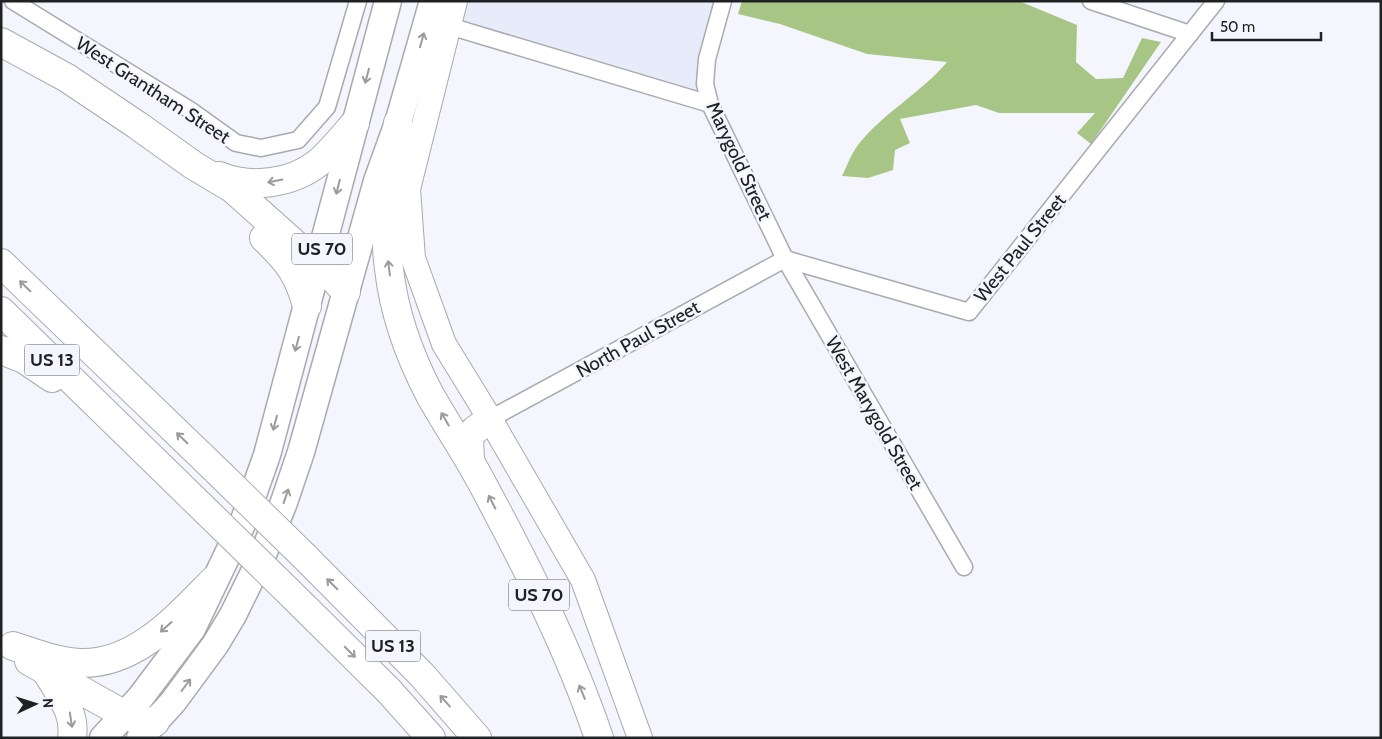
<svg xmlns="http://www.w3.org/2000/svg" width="1382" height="739" viewBox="0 0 1382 739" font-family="Cabin,sans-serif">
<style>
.built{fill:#e8ebf9}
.forest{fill:#a7c685}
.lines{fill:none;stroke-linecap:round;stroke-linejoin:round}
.street-casing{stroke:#a8aab0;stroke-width:19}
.secondary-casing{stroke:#a8aab0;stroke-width:26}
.primary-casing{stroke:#a8aab0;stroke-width:29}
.highway-casing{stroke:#a8aab0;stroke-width:30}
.street{stroke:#fff;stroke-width:16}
.secondary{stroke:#fff;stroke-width:24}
.primary{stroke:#fff;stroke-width:26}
.highway{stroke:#fff;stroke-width:28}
.highway-bridge-casing{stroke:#a8aab0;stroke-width:30;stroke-linecap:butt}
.highway-bridge{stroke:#fff;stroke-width:28}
.oneway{stroke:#9b9b9c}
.labels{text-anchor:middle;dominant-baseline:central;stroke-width:5;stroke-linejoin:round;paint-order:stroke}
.shield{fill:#f5f6fd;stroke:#606164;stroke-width:1}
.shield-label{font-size:18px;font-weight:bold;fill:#202123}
.street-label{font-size:19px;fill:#202123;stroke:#f5f6fd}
</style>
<rect width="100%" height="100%" fill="#f5f6fd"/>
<path class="built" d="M 433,1 L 723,1 L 707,59 L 710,104 L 428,19 Z"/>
<path class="forest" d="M 742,1 L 1019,1 L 1077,25 L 1076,62 L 1096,79 L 1123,78 L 1142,38 L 1161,42 L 1091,144 L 1077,133 L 1095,113 L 999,113 L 976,105 L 900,119 L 910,143 L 895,150 L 893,170 L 868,178 L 842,176 C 847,166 851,154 858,145 C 883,113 921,93 947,62 L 867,54 L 780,24 L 738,14 Z"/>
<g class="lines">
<g class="street-casing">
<g id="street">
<path d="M 13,1 L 190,110 L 236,143 L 261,148 L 298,140 L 327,107 L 358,1"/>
<path d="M 723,1 L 707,59 L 705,84 L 710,104 L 785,259 L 964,567"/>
<path d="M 1091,1 L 1190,34"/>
<path d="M 449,26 L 710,104"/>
<path d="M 785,259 L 969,312 L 1216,1"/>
<path d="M 490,419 L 785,259"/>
</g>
</g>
<g class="secondary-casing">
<path id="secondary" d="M 455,1 L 408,189 L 413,258 L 444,344 L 490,419 L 583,580 L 640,738"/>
</g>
<g class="primary-casing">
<g id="primary">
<path d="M 103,738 L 140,698 L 192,629 L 244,520 L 267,455 L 388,1"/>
<path d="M 140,738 L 173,702 L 215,645 L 233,615 L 264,552 L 283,505 L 301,452 L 377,181 L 398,123 L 433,1"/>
</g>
</g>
<g class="highway-casing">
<g id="highway">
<path d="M 1,42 L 67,78 L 137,125 L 193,165 L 233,189 L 334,279 L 346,292"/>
<path d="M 398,123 C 391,174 382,217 389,269 C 394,313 410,357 430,395 C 447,425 466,453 482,483 C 526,565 569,649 599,738"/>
<path d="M 219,176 C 251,189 291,184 318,163 C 332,151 343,137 355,123"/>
<path d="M 264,238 C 288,261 298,273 307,306"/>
<path d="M 1,263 L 217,471"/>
<path d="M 1,311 L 204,509"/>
<path d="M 1,350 L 24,359 L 52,378"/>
<path d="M 470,461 L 469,437 L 475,430 L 490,419"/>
<path d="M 305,557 L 422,675 L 477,738"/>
<path d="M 290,593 L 389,691 L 431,738"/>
<path d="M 13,646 C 35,653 57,662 80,663 C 136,665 178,616 214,580"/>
<path d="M 29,661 L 125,715 L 142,721 L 155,722"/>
<path d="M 48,674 C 60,695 76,712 72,738"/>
</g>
</g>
<use href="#street" class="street"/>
<use href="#secondary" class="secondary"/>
<use href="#primary" class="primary"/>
<use href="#highway" class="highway"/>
<g class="highway-bridge-casing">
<g id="highway-bridge">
<path d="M 217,471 L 305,557"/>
<path d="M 204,509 L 290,593"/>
</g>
</g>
<use href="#highway-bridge" class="highway-bridge"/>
</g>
<defs><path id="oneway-shaft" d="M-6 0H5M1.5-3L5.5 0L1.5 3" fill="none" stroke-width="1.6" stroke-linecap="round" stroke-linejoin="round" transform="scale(1.25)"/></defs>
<g class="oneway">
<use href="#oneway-shaft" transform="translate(422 40) rotate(-74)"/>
<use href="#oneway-shaft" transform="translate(367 76) rotate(105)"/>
<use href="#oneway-shaft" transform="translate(275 181) rotate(168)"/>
<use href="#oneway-shaft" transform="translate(338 187) rotate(104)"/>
<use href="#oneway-shaft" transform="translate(389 268) rotate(-97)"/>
<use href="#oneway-shaft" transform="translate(25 286) rotate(-136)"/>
<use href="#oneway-shaft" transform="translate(297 344) rotate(105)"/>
<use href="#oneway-shaft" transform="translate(445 419) rotate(-120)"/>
<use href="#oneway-shaft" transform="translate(275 423) rotate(105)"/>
<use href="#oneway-shaft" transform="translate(182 438) rotate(-136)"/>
<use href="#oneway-shaft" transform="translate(286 496) rotate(-71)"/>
<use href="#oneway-shaft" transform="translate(492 502) rotate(-117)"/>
<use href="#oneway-shaft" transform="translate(332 584) rotate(-135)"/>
<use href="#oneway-shaft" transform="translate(166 627) rotate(138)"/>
<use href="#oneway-shaft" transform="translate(350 652) rotate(45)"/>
<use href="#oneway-shaft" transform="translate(186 685) rotate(-53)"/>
<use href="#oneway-shaft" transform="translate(582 692) rotate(-112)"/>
<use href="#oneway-shaft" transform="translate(445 701) rotate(-132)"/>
<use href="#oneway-shaft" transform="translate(71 720) rotate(81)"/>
</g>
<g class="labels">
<g class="shield">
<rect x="292" y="233.5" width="60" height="31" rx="4"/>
<rect x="24.5" y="344.5" width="55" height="31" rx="4"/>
<rect x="509" y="579.5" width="60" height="31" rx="4"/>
<rect x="365.5" y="630.5" width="55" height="31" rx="4"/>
</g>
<g class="shield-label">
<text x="322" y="249">US 70</text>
<text x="52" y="360">US 13</text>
<text x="539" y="595">US 70</text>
<text x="393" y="646">US 13</text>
</g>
<g class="street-label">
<text transform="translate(153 90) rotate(33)">West Grantham Street</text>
<text transform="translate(739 161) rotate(65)">Marygold Street</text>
<text transform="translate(1020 248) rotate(-51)">West Paul Street</text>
<text transform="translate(638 339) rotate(-29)">North Paul Street</text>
<text transform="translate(874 413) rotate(60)">West Marygold Street</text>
</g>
</g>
<rect width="1382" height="739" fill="none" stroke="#202123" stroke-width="5"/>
<g transform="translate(35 704) rotate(86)" stroke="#f5f6fd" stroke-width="4" paint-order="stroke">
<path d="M0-4L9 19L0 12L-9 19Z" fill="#202123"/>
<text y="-8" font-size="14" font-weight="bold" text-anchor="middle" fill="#202123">N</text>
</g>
<path d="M1212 32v8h109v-8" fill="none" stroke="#202123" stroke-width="2.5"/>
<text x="1220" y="32" font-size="15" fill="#202123" stroke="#f5f6fd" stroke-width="4" paint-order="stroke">50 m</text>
</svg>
